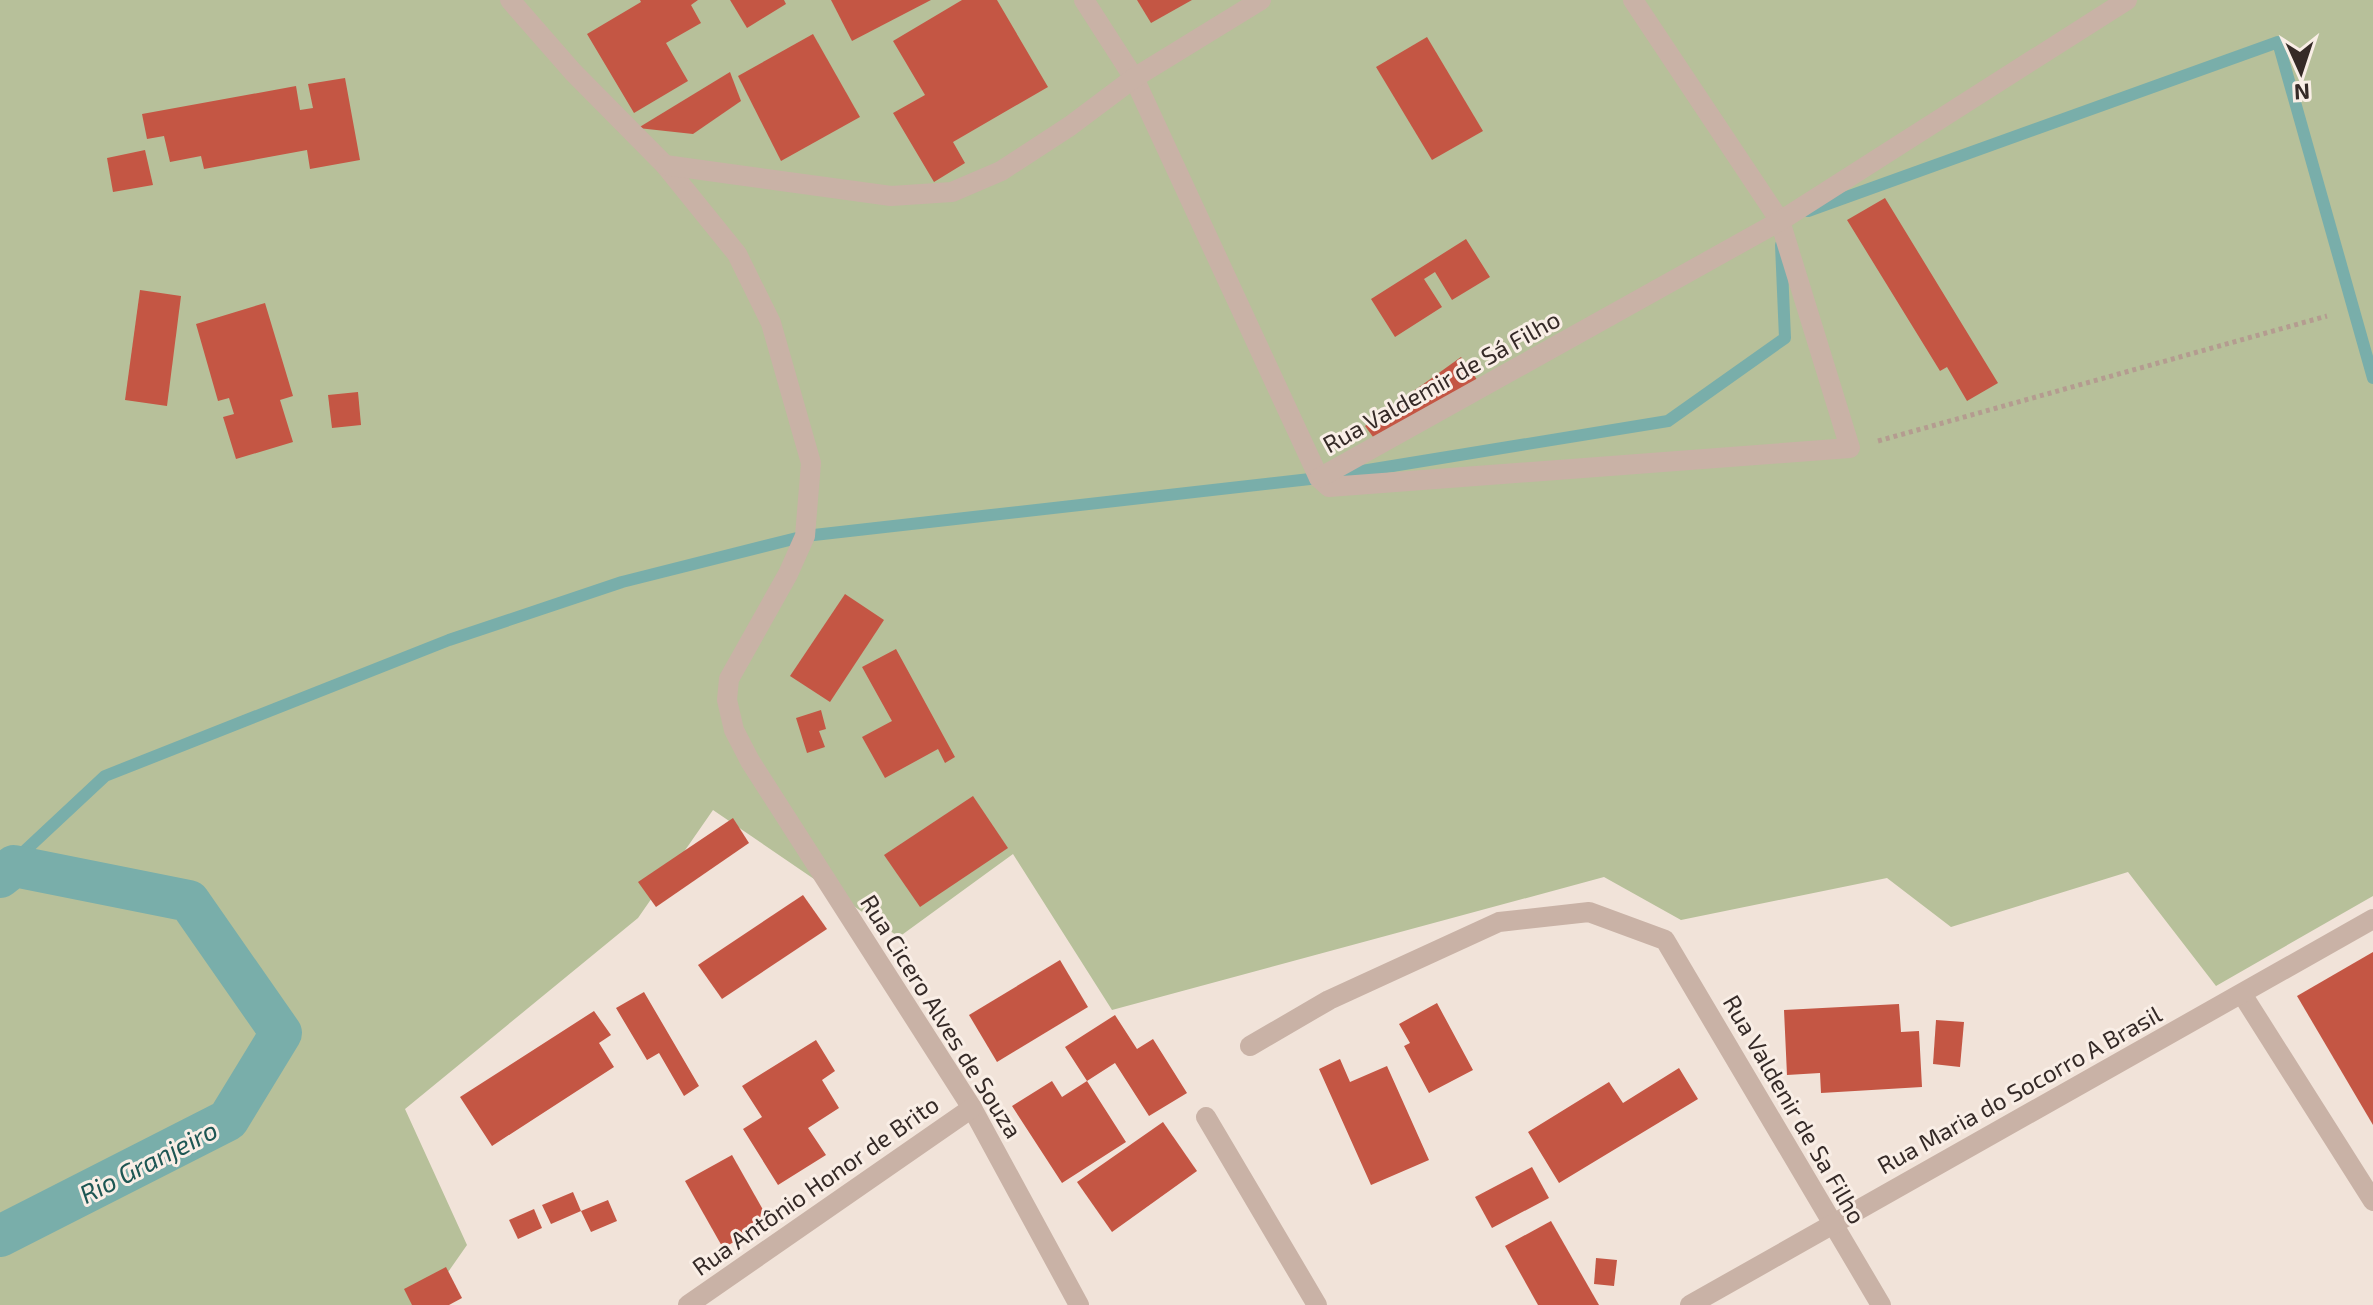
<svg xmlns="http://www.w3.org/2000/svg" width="2373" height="1305" viewBox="0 0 2373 1305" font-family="'Exo 2',sans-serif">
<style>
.green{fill:#b7c09a}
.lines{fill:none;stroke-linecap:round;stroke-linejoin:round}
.stream{stroke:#79aeaa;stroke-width:12}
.canal{stroke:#79aeaa;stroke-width:42}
.building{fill:#c45644}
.path{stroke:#b49c90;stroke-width:5;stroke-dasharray:4 4;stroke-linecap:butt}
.street{stroke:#c9b2a6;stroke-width:20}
.labels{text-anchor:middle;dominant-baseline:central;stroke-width:6;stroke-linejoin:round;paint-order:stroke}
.street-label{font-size:24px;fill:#352a27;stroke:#f9eee6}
.water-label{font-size:26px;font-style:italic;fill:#1d5653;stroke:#f9eee6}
</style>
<rect width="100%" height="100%" fill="#f1e3d9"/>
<path class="green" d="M 0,0 L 2373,0 L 2373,896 L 2216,986 L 2128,872 L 1951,927 L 1887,878 L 1681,920 L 1604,877 L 1112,1010 L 1013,854 L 899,937 L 713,810 L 638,918 L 405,1109 L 467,1245 L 425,1305 L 0,1305 Z"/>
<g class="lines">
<g class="stream">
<path d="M 1808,211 L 2278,42 L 2373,378"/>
<path d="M 0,874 L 105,776 L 449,640 L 622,582 L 805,536 L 1319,478 L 1668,421 L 1785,338 L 1781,245"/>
</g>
<path class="canal" d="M 0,877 L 14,866 L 189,901 L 281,1033 L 228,1120 L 0,1236"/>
</g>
<g class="building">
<path d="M 640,0 L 698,0 L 691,5 L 701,23 L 666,43 L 688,81 L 634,113 L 587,34 L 641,2 Z"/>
<path d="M 730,0 L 784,0 L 786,4 L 747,28 Z"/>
<path d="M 831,0 L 931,0 L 852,41 Z"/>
<path d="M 962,0 L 997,0 L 1048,87 L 953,142 L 965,163 L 934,182 L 893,113 L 925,95 L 893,41 Z"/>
<path d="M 1137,0 L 1192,0 L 1151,23 Z"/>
<path d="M 813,34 L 860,117 L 781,161 L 738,76 Z"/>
<path d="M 1427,37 L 1483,131 L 1432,160 L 1376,67 Z"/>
<path d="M 730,72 L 741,101 L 693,134 L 638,128 Z"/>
<path d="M 345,78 L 360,160 L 310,169 L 307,150 L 204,169 L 201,156 L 170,162 L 164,136 L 147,139 L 142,114 L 296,86 L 300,110 L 313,108 L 308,84 Z"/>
<path d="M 145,150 L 153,185 L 113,192 L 107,158 Z"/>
<path d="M 1885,198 L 1998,383 L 1967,401 L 1947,367 L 1940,371 L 1847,220 Z"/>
<path d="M 1466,239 L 1490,277 L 1452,300 L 1435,272 L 1424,279 L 1442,307 L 1395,337 L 1371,299 Z"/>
<path d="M 140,290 L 181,296 L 167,406 L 125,400 Z"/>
<path d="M 265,303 L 293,396 L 280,400 L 293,442 L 236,459 L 223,417 L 234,414 L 229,398 L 218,401 L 196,324 Z"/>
<path d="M 1461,357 L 1478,381 L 1382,449 L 1365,426 Z"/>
<path d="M 358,392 L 361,425 L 332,428 L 328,395 Z"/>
<path d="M 845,594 L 884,620 L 830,702 L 790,676 Z"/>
<path d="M 896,649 L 955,757 L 945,763 L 938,749 L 885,778 L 862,737 L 892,721 L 862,667 Z"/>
<path d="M 821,710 L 826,729 L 819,731 L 825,747 L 807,753 L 796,718 Z"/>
<path d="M 973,796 L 1008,848 L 920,907 L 884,855 Z"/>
<path d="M 733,818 L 749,843 L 656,907 L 638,882 Z"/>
<path d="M 803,895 L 827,929 L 722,999 L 698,965 Z"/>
<path d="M 2373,952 L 2373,1125 L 2297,996 Z"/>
<path d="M 1060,960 L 1088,1007 L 997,1062 L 969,1015 Z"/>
<path d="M 644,992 L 699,1086 L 684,1096 L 659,1053 L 647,1060 L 616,1008 Z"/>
<path d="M 1437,1003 L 1473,1070 L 1429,1093 L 1404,1046 L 1410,1043 L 1399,1024 Z"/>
<path d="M 1899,1004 L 1901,1032 L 1919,1031 L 1922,1087 L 1821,1093 L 1820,1073 L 1787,1075 L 1784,1010 Z"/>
<path d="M 594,1011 L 611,1035 L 599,1043 L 614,1067 L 492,1146 L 460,1097 Z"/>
<path d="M 1115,1015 L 1137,1049 L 1153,1039 L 1187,1093 L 1149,1116 L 1115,1063 L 1087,1081 L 1065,1047 Z"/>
<path d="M 1936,1020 L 1964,1022 L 1960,1067 L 1933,1064 Z"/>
<path d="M 816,1040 L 835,1071 L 822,1080 L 839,1108 L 808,1128 L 826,1155 L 778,1185 L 743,1129 L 762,1117 L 742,1086 Z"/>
<path d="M 1340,1059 L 1350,1082 L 1387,1066 L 1429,1160 L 1371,1185 L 1319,1069 Z"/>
<path d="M 1679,1068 L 1698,1099 L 1559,1183 L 1528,1132 L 1609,1082 L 1623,1103 Z"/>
<path d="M 1052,1081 L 1062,1097 L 1087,1081 L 1126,1142 L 1062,1183 L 1012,1106 Z"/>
<path d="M 1163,1122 L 1197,1171 L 1112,1232 L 1077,1182 Z"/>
<path d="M 732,1155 L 770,1222 L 723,1248 L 685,1181 Z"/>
<path d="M 1532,1167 L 1549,1198 L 1492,1228 L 1475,1197 Z"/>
<path d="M 573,1192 L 581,1211 L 608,1200 L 617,1221 L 591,1232 L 581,1211 L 551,1224 L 542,1205 Z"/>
<path d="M 534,1209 L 542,1228 L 518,1239 L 509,1220 Z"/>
<path d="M 1551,1221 L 1599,1305 L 1538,1305 L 1505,1246 Z"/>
<path d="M 1596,1258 L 1617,1260 L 1614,1286 L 1594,1284 Z"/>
<path d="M 446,1267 L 462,1298 L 449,1305 L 412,1305 L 404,1289 Z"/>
</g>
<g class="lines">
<path class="path" d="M 1878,441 L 2327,316"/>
<g class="street">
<path d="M 510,0 L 573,72 L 665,165 L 737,254 L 771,323 L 811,463 L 805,536 L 788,574 L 729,679 L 727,700 L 734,730 L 750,761 L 972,1108 L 1079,1305"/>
<path d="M 1084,0 L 1134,78 L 1319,478 L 1329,487 L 1850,448 L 1780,221 L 1633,0"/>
<path d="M 665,165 L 891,196 L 952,192 L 1001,171 L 1070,126 L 1134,78 L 1261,0"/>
<path d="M 1319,478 L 1780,221 L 2127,0"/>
<path d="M 2242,994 L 2373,1201"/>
<path d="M 1250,1046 L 1329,1000 L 1499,922 L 1589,912 L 1665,940 L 1881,1305"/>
<path d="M 1206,1117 L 1317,1305"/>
<path d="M 688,1305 L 972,1108"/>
<path d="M 1690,1305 L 2373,919"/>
</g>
</g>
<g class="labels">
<g class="street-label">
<text transform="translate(1441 381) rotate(-29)">Rua Valdemir de Sá Filho</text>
<text transform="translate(942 1016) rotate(58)">Rua Cicero Alves de Souza</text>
<text transform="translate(2019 1089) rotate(-29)">Rua Maria do Socorro A Brasil</text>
<text transform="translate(1795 1109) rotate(60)">Rua Valdenir de Sa Filho</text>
<text transform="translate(815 1185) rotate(-35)">Rua Antônio Honor de Brito</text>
</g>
<g class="water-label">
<text transform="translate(148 1161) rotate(-27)">Rio Granjeiro</text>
</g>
</g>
<g transform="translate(2301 72) rotate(177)" stroke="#f9eee6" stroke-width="6" paint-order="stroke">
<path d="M0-6L14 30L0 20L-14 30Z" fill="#352a27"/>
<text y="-12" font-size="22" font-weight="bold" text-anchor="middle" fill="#352a27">N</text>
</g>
</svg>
